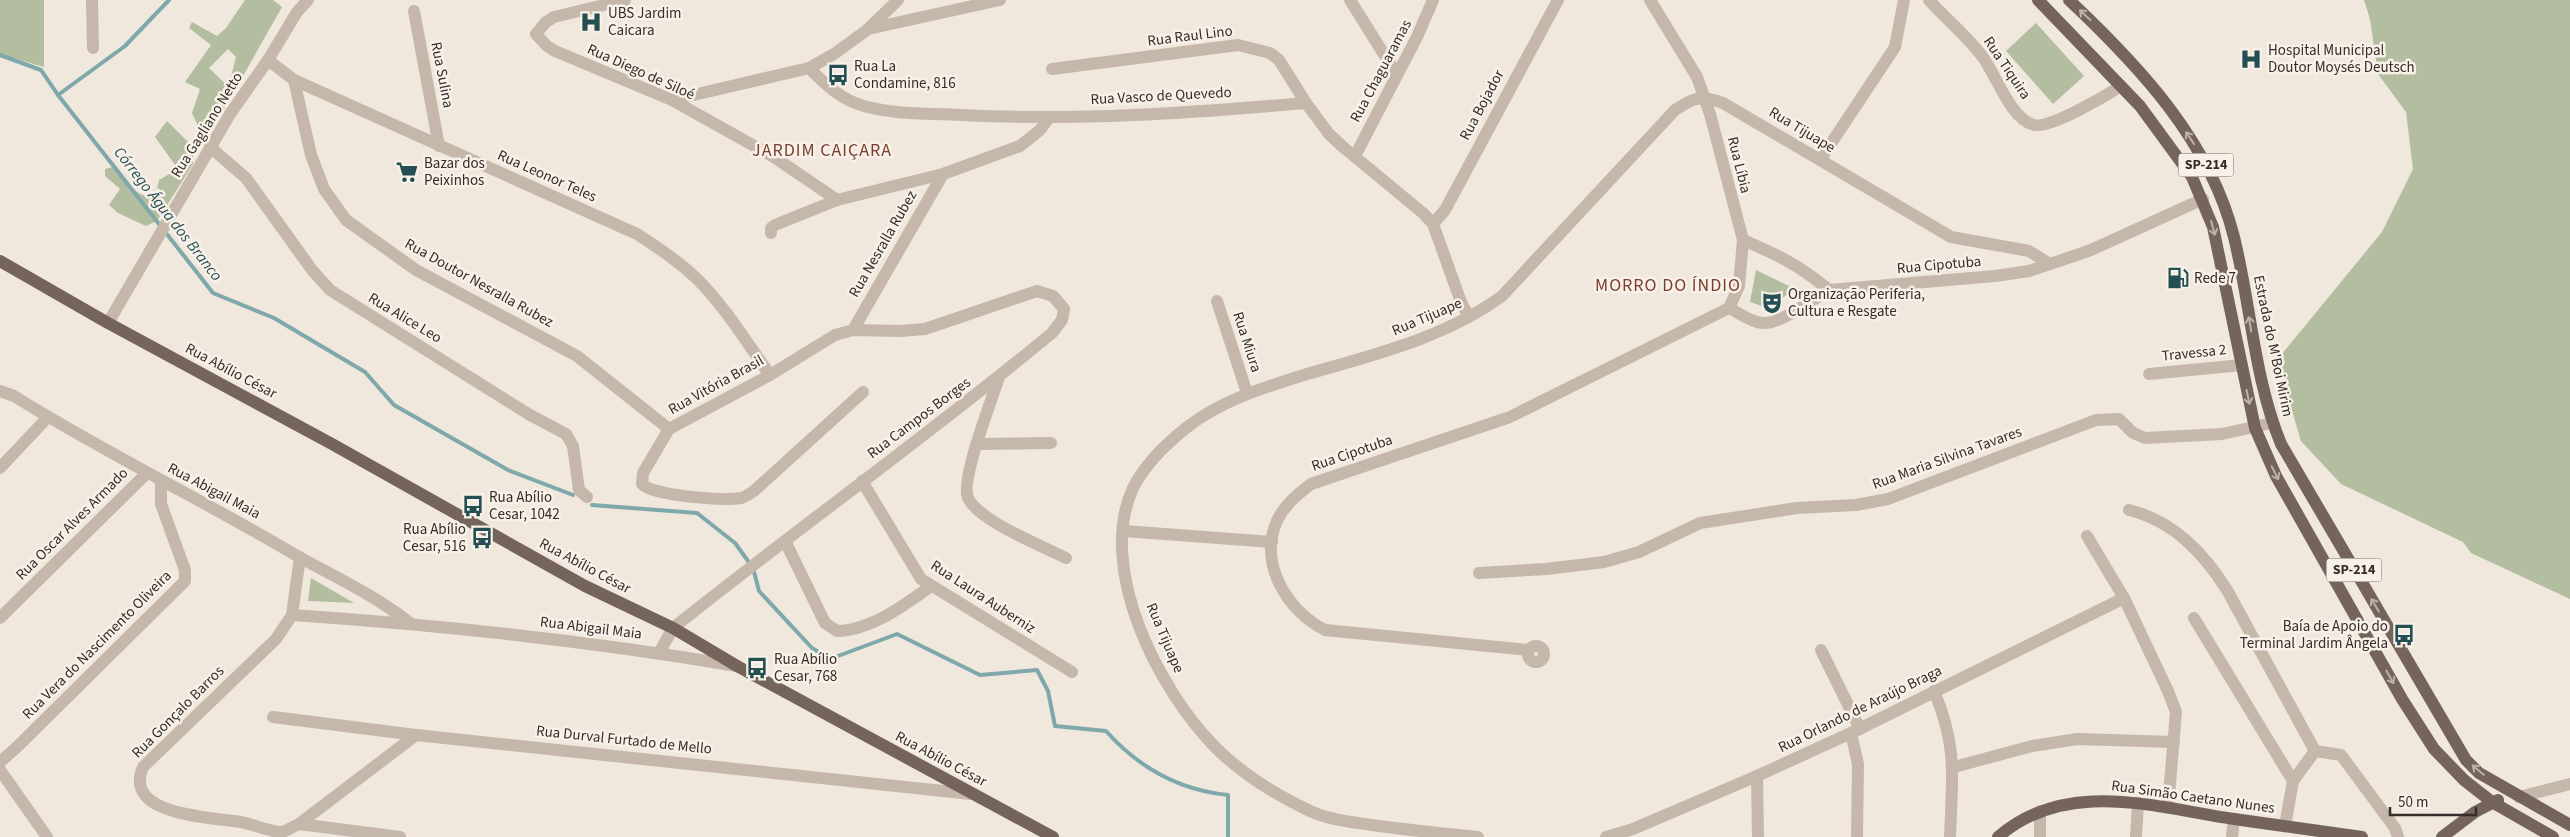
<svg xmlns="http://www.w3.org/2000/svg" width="2570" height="837" viewBox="0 0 2570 837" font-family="'Source Sans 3',sans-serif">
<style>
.green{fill:#b3bd9f}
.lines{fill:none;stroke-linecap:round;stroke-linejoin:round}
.stream{stroke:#7fa8aa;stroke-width:4}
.minor{stroke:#c6b7ab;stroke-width:12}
.major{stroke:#75645c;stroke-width:12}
.oneway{stroke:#bdb2aa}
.labels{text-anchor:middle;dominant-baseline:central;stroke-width:5;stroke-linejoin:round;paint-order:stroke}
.shield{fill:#f8f1e9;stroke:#706863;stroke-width:1}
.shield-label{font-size:14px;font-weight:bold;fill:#352d29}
.poi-label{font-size:15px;fill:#352d29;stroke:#f8f1e9;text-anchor:start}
.street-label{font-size:15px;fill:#352d29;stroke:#f8f1e9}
.water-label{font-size:16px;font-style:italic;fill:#234f52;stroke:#f8f1e9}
.quarter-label{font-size:18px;letter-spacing:1px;fill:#7b3e2b;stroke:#f8f1e9}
</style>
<rect width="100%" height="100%" fill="#f0e7dd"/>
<g class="green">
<path d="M 0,0 L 44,0 L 44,67 L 0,54 Z"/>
<path d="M 245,0 L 273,0 L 282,7 L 239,83 L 230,81 L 236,57 L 228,49 L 209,68 L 234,92 L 211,131 L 198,126 L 192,113 L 200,89 L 185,82 L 211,45 L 189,28 L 192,22 L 217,36 L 226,28 Z"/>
<path d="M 2364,0 L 2570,0 L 2570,599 L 2471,553 L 2463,542 L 2341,484 L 2301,441 L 2277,360 L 2382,232 L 2413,169 L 2406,112 L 2378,74 L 2370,19 Z"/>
<path d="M 2036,23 L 2084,76 L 2053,104 L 2006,51 Z"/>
<path d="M 167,121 L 194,148 L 193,164 L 157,221 L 146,226 L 118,213 L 109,205 L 120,189 L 105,176 L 105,169 L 113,167 C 126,184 138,200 162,197 L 164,192 L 157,188 L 159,180 L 178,169 L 155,137 Z"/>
<path d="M 1756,270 L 1789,286 L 1792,291 L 1768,308 L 1750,302 Z"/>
<path d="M 311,578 L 354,603 L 308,601 Z"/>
</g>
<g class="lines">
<g class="stream">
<path d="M 0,55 L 41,70 L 58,95 L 213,293 L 274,318 L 365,372 L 394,405 L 508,470 L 573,495"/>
<path d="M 58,95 L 125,46 L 169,0"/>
<path d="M 592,505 L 697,513 L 735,543 L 753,568 L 759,591 L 812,648 L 830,659 L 897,634 L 980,675 L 1037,670 L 1048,691 L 1055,726 L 1106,731 C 1139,768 1178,790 1228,795 L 1228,837"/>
</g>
<g class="minor">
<path d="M 92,0 L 93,48"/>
<path d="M 625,0 L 554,17 L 546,22 L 536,34 L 547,46 L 555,51 L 672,100 L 774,157 L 837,200"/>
<path d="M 1350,0 L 1397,75"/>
<path d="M 1929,0 C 1946,19 1966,35 1982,56 C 1996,74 2010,119 2034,125 C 2050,129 2107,95 2121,86"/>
<path d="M 414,11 L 439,146"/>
<path d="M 868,29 L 1000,0"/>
<path d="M 268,60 L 294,80 L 637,234 C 658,248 680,262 698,280 C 726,308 747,343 770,375"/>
<path d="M 809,68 C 825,84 841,100 864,106 C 895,115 930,113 962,115 C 1076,121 1191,113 1306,103 L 1329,134 L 1343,147 L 1424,214 L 1433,224 L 1461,302 L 1469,317"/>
<path d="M 1052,69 L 1238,45 L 1270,53 L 1279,60 L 1306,103"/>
<path d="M 294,80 L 311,155 L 324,189 L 346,220 L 416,270 L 577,356 L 669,429"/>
<path d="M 672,100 L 809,68 L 834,54 L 867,30 L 898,0"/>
<path d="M 210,147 L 246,178 L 312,270 L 330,290 L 530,415 L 566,434 L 573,446 L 579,490 L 587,497"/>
<path d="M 1355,156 L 1417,37 L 1433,0"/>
<path d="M 1820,160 L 1895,47 L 1904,0"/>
<path d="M 1433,224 L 1445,210 L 1558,0"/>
<path d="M 771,233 L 771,228 L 775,225 L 837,200 L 943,174 L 1020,146 L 1040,130 L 1049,118"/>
<path d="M 1743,240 C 1778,255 1799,265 1829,290 L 1995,276 L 2029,271 L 2050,264"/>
<path d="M 1217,301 L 1247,393"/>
<path d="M 1729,308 C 1739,313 1751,322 1762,323 C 1780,325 1813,299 1829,290"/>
<path d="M 108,323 L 230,114 L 268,60 L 297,12 L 308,0"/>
<path d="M 853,330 L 943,174"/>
<path d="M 2149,374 L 2242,365"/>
<path d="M 999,377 C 992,400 960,480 968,498 C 979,521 1042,546 1066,558"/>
<path d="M 0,391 L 14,396 C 107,454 205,501 299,557 C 337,578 376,596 410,623"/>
<path d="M 977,444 L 1051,443"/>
<path d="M 0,468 L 48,417"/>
<path d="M 862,481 L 921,579 L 1072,672"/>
<path d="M 2129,510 C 2173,521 2203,552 2227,590 L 2315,751 L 2293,781"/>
<path d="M 1124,531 L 1272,542"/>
<path d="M 2087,536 L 2124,598 L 2168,691 L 2176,712 L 2168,807"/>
<path d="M 785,541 L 825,623 L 837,631 C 871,630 905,605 931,586"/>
<path d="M 300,557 L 292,615 L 276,639 L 143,767 C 122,816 212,817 240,822 C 253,824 269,832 282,832 C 287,831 294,826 299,824 L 416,735"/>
<path d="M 1479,573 L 1546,569 L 1604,562 L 1639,552 L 1700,523 L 1797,508 L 1856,505 L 1888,499 L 2096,420 L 2119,419 L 2133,433 L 2145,438 L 2222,434 L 2272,423"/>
<path d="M 292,615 C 441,625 590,641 737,666"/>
<path d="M 0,618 L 146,474"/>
<path d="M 2194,618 L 2293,781 L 2285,826"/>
<circle cx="1536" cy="654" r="8"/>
<path d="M 1529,650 L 1325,630 C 1287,611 1258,563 1277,521 C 1284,505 1298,494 1311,484 L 1510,417 L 1729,308 L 1739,286 L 1743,240 L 1710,114 L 1697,77 L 1650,0"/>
<path d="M 1821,650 L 1860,729"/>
<path d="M 659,653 L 673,628 C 798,528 929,435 1052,333 L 1062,320 L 1064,309 L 1053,296 L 1037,291 L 925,329 L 900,331 L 853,330 L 835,335 L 770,375 L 669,429 L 643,473 L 642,484 C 653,496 724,501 741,498 C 746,497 750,493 754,491 L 863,392"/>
<path d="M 1934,691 C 1958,747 1952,778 1950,837"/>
<path d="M 273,717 L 416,735 L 971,794"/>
<path d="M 1851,733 L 1858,764 L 1857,837"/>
<path d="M 2315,751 L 2341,755 L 2395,828 L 2398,837"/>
<path d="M 0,762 L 17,747 L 185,581 L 185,570 L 161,504 L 161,481"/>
<path d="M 1954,767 L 2032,746 L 2077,739 L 2174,742"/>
<path d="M 0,770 L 47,837"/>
<path d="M 1757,776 L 1758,837"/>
<path d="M 2519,797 L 2570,784"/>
<path d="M 2040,811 L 2040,837"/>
<path d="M 299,824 L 400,837"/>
<path d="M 1478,837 C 1444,834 1412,830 1378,826 C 1355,822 1332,821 1310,811 C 1276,795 1242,774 1215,747 C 1159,690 1096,569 1133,488 C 1144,466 1166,444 1186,428 C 1220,401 1262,388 1304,375 C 1372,355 1443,339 1502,296 L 1675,110 C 1695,97 1700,95 1723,103 L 1951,237 L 2029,251 L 2050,264 L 2091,250 L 2203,199"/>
<path d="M 1606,837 L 1633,829 L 1757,776 L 1851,733 L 2124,598"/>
<path d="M 2136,837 L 2138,803"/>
<path d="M 2232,837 L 2234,819"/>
</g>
<g class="major">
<path d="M 2038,0 L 2140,106 L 2192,177 L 2213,227 L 2255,428 L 2276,476 L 2402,699 L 2434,749 L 2464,780 L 2492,802 L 2553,837"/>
<path d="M 2069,0 C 2139,66 2210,141 2234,237 C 2251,306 2254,378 2281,444 L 2466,760 L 2479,773 L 2570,825"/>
<path d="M 0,261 L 108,323 L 332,444 L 585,586 L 673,628 L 737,666 L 1053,837"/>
<path d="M 1998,837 C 2066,778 2154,807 2234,819 C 2277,825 2319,831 2362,837"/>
<path d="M 2442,837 L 2475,812 L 2498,800"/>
</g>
</g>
<defs><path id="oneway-shaft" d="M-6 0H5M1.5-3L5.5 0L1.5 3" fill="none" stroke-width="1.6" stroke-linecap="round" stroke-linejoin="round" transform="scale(1.25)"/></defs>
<g class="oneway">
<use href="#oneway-shaft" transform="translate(2085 15) rotate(-137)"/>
<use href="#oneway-shaft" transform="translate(2190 138) rotate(-124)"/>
<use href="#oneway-shaft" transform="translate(2213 228) rotate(75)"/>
<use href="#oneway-shaft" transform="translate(2250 324) rotate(-99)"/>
<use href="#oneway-shaft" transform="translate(2248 397) rotate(78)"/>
<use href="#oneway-shaft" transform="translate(2275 473) rotate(63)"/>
<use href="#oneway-shaft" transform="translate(2375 605) rotate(-121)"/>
<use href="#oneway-shaft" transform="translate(2390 677) rotate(61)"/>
<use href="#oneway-shaft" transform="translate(2478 770) rotate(-140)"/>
</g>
<defs>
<g id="hospital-bare" transform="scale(1.725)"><path d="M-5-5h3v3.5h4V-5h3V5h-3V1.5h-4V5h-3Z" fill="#234f52" stroke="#f8f1e9" stroke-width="2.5" paint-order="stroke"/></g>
<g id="bus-bare" transform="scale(1.725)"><path d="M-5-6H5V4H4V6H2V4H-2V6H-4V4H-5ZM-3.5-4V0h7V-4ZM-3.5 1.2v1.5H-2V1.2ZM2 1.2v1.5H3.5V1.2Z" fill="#234f52" stroke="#f8f1e9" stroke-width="2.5" paint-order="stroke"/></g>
<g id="supermarket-bare" transform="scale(1.725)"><path d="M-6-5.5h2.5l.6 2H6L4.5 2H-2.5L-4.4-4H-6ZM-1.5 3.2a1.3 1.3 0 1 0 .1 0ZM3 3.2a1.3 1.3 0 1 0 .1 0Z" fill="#234f52" stroke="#f8f1e9" stroke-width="2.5" paint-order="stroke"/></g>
<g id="fuel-bare" transform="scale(1.725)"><path d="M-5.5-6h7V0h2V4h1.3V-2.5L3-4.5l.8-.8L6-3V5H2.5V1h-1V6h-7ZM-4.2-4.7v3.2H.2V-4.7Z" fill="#234f52" stroke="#f8f1e9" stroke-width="2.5" paint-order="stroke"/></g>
<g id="theatre-bare" transform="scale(1.725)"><path d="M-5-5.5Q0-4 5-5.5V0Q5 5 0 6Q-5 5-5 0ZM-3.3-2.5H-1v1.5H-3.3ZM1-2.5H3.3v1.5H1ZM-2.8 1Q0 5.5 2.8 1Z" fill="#234f52" stroke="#f8f1e9" stroke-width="2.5" paint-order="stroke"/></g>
</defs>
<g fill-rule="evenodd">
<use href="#hospital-bare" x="591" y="22"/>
<use href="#hospital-bare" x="2251" y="59"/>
<use href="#bus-bare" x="838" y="75"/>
<use href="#supermarket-bare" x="407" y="172"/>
<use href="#fuel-bare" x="2178" y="278"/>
<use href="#theatre-bare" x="1772" y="303"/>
<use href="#bus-bare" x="473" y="506"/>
<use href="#bus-bare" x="482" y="538"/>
<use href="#bus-bare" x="2404" y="635"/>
<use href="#bus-bare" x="757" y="668"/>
</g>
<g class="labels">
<g class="shield">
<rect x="2178.5" y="153.5" width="55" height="23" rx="4"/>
<rect x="2326.5" y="558.5" width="55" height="23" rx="4"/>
</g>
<g class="shield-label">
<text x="2206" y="165">SP-214</text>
<text x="2354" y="570">SP-214</text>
</g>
<g class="poi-label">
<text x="608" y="13">UBS Jardim<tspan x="608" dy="17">Caicara</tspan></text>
<text x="2268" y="50">Hospital Municipal<tspan x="2268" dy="17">Doutor Moysés Deutsch</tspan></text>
<text x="854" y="66">Rua La<tspan x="854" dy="17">Condamine, 816</tspan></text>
<text x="424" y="163">Bazar dos<tspan x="424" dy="17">Peixinhos</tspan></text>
<text x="2194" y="278">Rede 7</text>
<text x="1788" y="294">Organização Periferia,<tspan x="1788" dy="17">Cultura e Resgate</tspan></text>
<text x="489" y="497">Rua Abílio<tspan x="489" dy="17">Cesar, 1042</tspan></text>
<text x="466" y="529" text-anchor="end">Rua Abílio<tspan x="466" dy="17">Cesar, 516</tspan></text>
<text x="2388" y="626" text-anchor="end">Baía de Apoio do<tspan x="2388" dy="17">Terminal Jardim Ângela</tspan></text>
<text x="774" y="659">Rua Abílio<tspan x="774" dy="17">Cesar, 768</tspan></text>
</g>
<g class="street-label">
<text transform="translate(1190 36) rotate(-7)">Rua Raul Lino</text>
<text transform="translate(2007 68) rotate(56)">Rua Tiquira</text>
<text transform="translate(1381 71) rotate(-62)">Rua Chaguaramas</text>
<text transform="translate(641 72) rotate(24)">Rua Diego de Siloé</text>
<text transform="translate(442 75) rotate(79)">Rua Sulina</text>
<text transform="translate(1161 96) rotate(-3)">Rua Vasco de Quevedo</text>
<text transform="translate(1482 105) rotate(-62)">Rua Bojador</text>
<text transform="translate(207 125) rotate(-58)">Rua Gagliano Netto</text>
<text transform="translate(1802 130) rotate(31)">Rua Tijuape</text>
<text transform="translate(1739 165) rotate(76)">Rua Líbia</text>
<text transform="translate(547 176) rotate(24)">Rua Leonor Teles</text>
<text transform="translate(883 244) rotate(-60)">Rua Nesralla Rubez</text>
<text transform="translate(1939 265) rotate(-5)">Rua Cipotuba</text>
<text transform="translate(479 283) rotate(29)">Rua Doutor Nesralla Rubez</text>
<text transform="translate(1427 317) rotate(-23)">Rua Tijuape</text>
<text transform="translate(405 318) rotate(31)">Rua Alice Leo</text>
<text transform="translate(1247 342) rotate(72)">Rua Miura</text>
<text transform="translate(2273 346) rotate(78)">Estrada do M'Boi Mirim</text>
<text transform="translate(2194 353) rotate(-6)">Travessa 2</text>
<text transform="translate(231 371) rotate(28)">Rua Abílio César</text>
<text transform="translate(716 385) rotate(-29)">Rua Vitória Brasil</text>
<text transform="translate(919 418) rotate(-37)">Rua Campos Borges</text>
<text transform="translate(1352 453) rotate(-19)">Rua Cipotuba</text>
<text transform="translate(1947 458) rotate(-20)">Rua Maria Silvina Tavares</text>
<text transform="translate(214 491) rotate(28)">Rua Abigail Maia</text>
<text transform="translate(72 524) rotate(-45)">Rua Oscar Alves Armado</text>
<text transform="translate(585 566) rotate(28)">Rua Abílio César</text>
<text transform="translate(983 597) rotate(33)">Rua Laura Auberniz</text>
<text transform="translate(591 628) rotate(7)">Rua Abigail Maia</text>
<text transform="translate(1165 638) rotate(67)">Rua Tijuape</text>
<text transform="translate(97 645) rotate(-45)">Rua Vera do Nascimento Oliveira</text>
<text transform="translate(1860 709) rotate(-26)">Rua Orlando de Araújo Braga</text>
<text transform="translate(178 712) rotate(-45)">Rua Gonçalo Barros</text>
<text transform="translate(624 740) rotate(6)">Rua Durval Furtado de Mello</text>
<text transform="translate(941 759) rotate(28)">Rua Abílio César</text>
<text transform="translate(2193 797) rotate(8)">Rua Simão Caetano Nunes</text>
</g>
<g class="water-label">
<text transform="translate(168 214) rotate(52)">Córrego Água dos Branco</text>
</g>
<g class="quarter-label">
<text x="822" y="150">JARDIM CAIÇARA</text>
<text x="1668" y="285">MORRO DO ÍNDIO</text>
</g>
</g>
<path d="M2390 807v8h86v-8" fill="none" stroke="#352d29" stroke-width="2.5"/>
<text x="2398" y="807" font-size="15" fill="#352d29" stroke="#f8f1e9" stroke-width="4" paint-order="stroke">50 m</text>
</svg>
